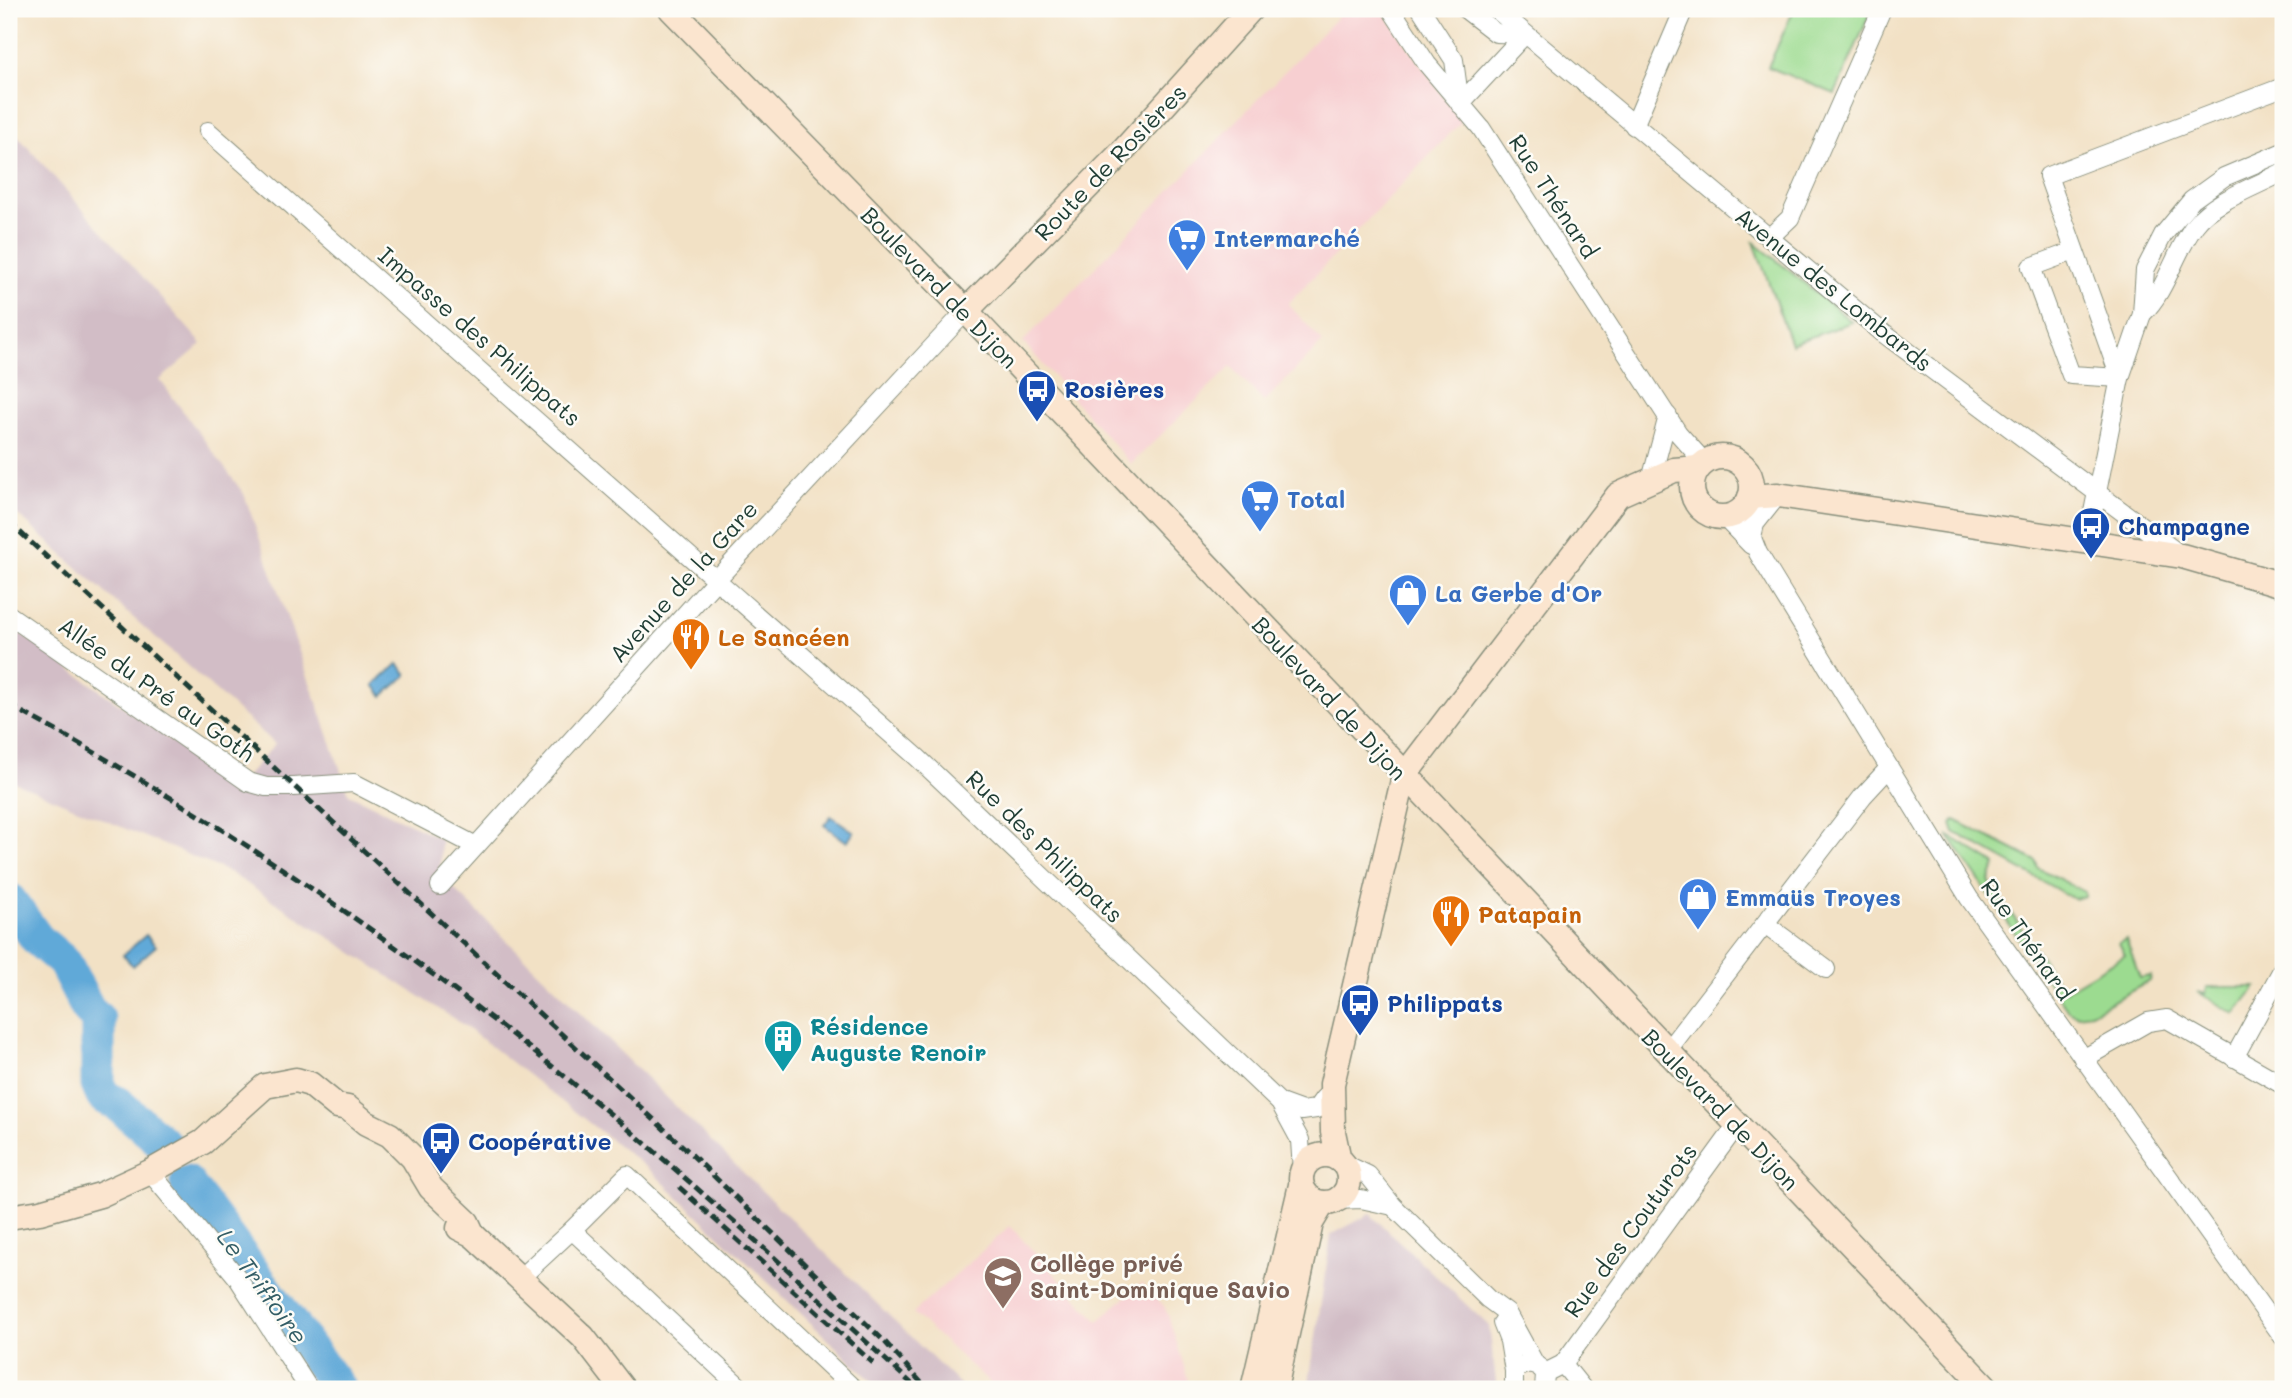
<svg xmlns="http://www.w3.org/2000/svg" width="2292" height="1398" viewBox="0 0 2292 1398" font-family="Mali,sans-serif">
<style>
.built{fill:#f7cfd1}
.industrial{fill:#d2bdc6}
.green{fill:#9cdb90;stroke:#5e8c62;stroke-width:2}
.water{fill:#61a9d8;stroke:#407386;stroke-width:2}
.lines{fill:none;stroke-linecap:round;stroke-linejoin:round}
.river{stroke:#61a9d8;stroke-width:35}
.street-casing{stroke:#888f7c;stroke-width:20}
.secondary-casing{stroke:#888f7c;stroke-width:27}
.street{stroke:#fff;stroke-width:18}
.secondary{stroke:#fbe5cf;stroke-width:24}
.rail{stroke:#1f3d34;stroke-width:5;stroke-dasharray:10 5;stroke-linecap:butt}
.labels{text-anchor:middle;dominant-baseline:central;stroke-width:5;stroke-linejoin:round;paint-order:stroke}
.street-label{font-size:23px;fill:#1f3d34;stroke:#fdfcf7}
.shop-label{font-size:23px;font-weight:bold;fill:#366cbe;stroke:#fdfcf7;text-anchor:start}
.transit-label{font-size:23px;font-weight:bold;fill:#164399;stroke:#fdfcf7;text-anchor:start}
.food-label{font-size:23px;font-weight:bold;fill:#c56008;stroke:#fdfcf7;text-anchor:start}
.culture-label{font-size:23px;font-weight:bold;fill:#0d838f;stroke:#fdfcf7;text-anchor:start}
.education-label{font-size:23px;font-weight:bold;fill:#785e54;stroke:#fdfcf7;text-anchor:start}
.water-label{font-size:24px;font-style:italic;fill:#335d65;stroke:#fdfcf7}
</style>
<rect width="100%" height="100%" fill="#fdfcf7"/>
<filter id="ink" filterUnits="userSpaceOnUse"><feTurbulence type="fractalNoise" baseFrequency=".0143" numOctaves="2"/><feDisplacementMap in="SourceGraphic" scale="14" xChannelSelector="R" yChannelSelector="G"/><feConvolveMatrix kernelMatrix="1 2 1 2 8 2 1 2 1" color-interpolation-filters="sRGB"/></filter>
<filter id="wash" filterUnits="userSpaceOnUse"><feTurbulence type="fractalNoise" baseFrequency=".00686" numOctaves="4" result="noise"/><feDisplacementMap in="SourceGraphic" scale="28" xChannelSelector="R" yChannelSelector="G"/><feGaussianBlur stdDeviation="1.57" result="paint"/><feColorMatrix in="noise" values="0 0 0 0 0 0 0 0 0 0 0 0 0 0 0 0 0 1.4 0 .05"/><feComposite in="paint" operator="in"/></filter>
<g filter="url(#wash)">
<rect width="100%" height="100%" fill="#f2e1c5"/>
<g class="built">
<path d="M 1345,9 L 1381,9 L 1461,122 L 1288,304 L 1323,342 L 1264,402 L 1231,367 L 1131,464 L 1023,342 Z"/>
<path d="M 1010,1226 L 1098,1321 L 1142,1283 L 1164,1306 L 1168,1315 L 1188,1379 L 1186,1389 L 996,1389 L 913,1313 Z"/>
</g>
<g class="industrial">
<path d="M 9,126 L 202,344 L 160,380 L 244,494 L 349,794 L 441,839 L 440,875 L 964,1389 L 880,1389 L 651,1171 L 462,1024 L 229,872 L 9,780 L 9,625 L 236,788 L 275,744 L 9,507 Z"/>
<path d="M 1370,1214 L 1489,1326 L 1497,1389 L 1308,1389 L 1331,1235 Z"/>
</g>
<g class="green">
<path d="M 1794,9 L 1872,9 L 1835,94 L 1768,67 Z"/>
<path d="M 1754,242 L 1852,322 L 1791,344 Z"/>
<path d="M 1955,820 L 2036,861 L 2038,868 L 2085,892 L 2085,896 L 2074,899 L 1954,832 L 1951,823 Z"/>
<path d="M 1948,835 L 1996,865 L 1989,881 L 2064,991 L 2125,955 L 2119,943 L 2126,939 L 2140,978 L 2151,976 L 2150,981 L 2091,1013 L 2077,1015 L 2069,1012 Z"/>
<path d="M 2207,987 L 2256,987 L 2235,1014 L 2198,992 L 2206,994 Z"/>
</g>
<g class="water">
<path d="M 398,664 L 407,675 L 383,696 L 374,685 Z"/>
<path d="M 831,816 L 854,832 L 847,842 L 824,825 Z"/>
<path d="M 146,935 L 156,946 L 133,966 L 123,955 Z"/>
</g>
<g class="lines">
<g class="river">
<path d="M 9,900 L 38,940 L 64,962 L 88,1009 L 98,1019 L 98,1085 L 103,1096 L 118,1104 L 164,1144"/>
<path d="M 187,1183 L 339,1389"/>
</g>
</g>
</g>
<g filter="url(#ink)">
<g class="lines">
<g class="street-casing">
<g id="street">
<path d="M 1391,9 L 1427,64 L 1481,128 L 1678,433 L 1704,462"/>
<path d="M 1421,9 L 1454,60 L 1460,104"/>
<path d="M 1465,9 L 1496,33 L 1525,34"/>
<path d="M 1496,9 L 1883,333 L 2179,554"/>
<path d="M 1460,104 L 1525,34"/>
<path d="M 1634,126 L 1684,9"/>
<path d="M 208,131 L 918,758 L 1280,1103 L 1300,1140 L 1302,1171"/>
<path d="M 1769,238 L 1790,218 L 1882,9"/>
<path d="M 2074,251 L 2031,267 L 2071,375 L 2120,378 L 2048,176 L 2283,87"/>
<path d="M 2142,314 C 2167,290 2174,253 2195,225 C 2213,201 2257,186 2283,172"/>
<path d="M 1651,480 L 1668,416"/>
<path d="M 1741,510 L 1758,553 L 1969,898 L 2283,1337"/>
<path d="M 1724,517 L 1751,545"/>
<path d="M 1752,537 L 1755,524 L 1778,495"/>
<path d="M 2087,542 L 2120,378 L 2142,314 L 2145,270 L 2163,235 L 2192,200 L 2224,177 L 2283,152"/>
<path d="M 9,615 L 248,782 L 266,787 L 293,787 L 354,783 L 476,846"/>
<path d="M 440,886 L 717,579 L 966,311"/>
<path d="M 1765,924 L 1826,969"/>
<path d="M 1667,1051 L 1863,796 L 1888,769"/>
<path d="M 2234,1058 L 2283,968"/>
<path d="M 2083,1059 L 2148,1022 L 2167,1019 L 2283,1085"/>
<path d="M 1280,1103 L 1302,1111 L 1316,1109 L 1324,1098"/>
<path d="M 1343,1163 L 1368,1175 L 1393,1206 L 1488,1299 L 1507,1313 L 1535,1364"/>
<path d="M 150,1172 L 237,1277 L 309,1389"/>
<path d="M 1337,1200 L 1361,1199 L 1393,1206"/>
<path d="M 572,1230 L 627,1175 L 854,1389"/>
<path d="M 520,1278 L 572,1230 L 742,1389"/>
<path d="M 1502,1323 L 1509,1341 L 1514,1371"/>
<path d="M 1563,1364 L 1583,1389"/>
<path d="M 1545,1373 L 1563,1364 L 1737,1125"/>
<path d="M 1514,1389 L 1514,1371 C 1525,1361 1536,1361 1545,1373 L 1544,1389"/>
</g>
</g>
<g class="secondary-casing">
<g id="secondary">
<path d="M 671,9 L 966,311 L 1988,1389"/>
<path d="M 966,311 L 1123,151 L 1251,9"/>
<circle cx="1722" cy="487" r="30"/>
<path d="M 1750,497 L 1778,495 L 2182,556 L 2283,585"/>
<circle cx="1325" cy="1179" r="24"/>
<path d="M 1339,1160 L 1333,1132 L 1332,1084 L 1404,776 L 1618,495 L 1674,470 L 1698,468"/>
<path d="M 9,1217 L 40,1212 L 100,1195 L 150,1172 L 203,1142 L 265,1086 L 296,1080 L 310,1084 L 337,1106 L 348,1108 L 366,1123 L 390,1135 L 413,1158 L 431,1188 L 467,1222 L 473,1235"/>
<path d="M 459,1228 L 473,1235 L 583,1337 L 623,1389"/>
<path d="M 1253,1389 L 1301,1185"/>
<path d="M 1275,1389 L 1311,1223 L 1323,1203"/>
</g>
</g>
<use href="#street" class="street"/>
<use href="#secondary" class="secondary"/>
<g class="rail">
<path d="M 9,522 L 690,1153 L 885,1342 L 927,1389"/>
<path d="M 9,705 C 219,818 419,955 602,1107 C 709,1196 810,1290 912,1384"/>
<path d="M 679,1187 L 873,1363"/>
</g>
</g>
</g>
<defs>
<g id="supermarket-pin" transform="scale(2.0125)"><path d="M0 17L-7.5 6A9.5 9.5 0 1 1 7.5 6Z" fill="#3f7fe0" stroke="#fdfcf7"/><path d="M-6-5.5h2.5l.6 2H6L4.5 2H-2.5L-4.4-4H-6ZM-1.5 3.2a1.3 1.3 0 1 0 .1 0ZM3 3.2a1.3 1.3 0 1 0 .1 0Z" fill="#fff"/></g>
<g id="bus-pin" transform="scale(2.0125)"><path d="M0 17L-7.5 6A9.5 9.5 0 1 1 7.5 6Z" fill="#1a4fb4" stroke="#fdfcf7"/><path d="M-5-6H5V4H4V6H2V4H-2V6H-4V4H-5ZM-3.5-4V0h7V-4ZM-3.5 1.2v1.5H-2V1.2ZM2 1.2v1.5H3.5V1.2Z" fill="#fff"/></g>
<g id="shop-pin" transform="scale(2.0125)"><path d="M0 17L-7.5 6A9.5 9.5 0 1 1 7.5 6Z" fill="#3f7fe0" stroke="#fdfcf7"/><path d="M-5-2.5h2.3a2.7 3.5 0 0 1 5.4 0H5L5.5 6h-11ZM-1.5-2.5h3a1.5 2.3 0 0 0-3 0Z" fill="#fff"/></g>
<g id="restaurant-pin" transform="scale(2.0125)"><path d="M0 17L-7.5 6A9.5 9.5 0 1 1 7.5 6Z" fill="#e8710a" stroke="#fdfcf7"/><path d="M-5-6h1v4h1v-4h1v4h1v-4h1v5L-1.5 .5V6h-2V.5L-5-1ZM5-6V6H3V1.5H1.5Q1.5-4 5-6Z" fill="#fff"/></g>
<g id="building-pin" transform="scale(2.0125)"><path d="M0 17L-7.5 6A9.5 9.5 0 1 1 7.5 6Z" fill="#0f9aa8" stroke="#fdfcf7"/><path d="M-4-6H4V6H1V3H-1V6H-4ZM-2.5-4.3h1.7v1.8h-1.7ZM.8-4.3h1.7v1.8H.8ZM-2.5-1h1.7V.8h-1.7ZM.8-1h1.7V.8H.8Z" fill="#fff"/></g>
<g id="school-pin" transform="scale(2.0125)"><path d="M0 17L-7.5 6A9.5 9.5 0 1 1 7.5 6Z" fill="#8d6e63" stroke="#fdfcf7"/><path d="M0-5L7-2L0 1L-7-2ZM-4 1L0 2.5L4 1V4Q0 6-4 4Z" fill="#fff"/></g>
</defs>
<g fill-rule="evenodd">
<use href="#supermarket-pin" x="1187" y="238"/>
<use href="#bus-pin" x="1037" y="389"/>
<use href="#supermarket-pin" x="1260" y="499"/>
<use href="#bus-pin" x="2091" y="526"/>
<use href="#shop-pin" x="1408" y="593"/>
<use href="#restaurant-pin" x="691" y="637"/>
<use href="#shop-pin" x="1698" y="897"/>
<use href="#restaurant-pin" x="1451" y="914"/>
<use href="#bus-pin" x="1360" y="1003"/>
<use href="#building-pin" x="783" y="1039"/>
<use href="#bus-pin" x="441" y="1141"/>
<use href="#school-pin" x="1003" y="1276"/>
</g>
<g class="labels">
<g class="street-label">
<text transform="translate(1110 162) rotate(-46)">Route de Rosières</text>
<text transform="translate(1554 196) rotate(57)">Rue Thénard</text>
<text transform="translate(940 287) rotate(46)">Boulevard de Dijon</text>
<text transform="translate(1834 289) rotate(39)">Avenue des Lombards</text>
<text transform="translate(480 336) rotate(41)">Impasse des Philippats</text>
<text transform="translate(683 581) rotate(-48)">Avenue de la Gare</text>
<text transform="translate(157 689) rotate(35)">Allée du Pré au Goth</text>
<text transform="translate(1330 698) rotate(47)">Boulevard de Dijon</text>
<text transform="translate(1045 846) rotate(44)">Rue des Philippats</text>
<text transform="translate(2028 939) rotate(55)">Rue Thénard</text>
<text transform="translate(1721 1109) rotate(46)">Boulevard de Dijon</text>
<text transform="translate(1630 1230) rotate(-54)">Rue des Couturots</text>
</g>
<g class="shop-label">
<text x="1214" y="238">Intermarché</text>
<text x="1287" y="499">Total</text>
<text x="1435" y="593">La Gerbe d'Or</text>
<text x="1725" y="897">Emmaüs Troyes</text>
</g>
<g class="transit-label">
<text x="1064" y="389">Rosières</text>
<text x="2118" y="526">Champagne</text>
<text x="1387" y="1003">Philippats</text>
<text x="468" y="1141">Coopérative</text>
</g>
<g class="food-label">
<text x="718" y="637">Le Sancéen</text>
<text x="1478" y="914">Patapain</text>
</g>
<g class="culture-label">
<text x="810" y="1026">Résidence<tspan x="810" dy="26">Auguste Renoir</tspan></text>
</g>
<g class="education-label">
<text x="1030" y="1263">Collège privé<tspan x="1030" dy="26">Saint-Dominique Savio</tspan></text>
</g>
<g class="water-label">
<text transform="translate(263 1286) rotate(54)">Le Triffoire</text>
</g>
</g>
<rect width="2292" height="1398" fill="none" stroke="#fdfcf7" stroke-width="35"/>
</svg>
